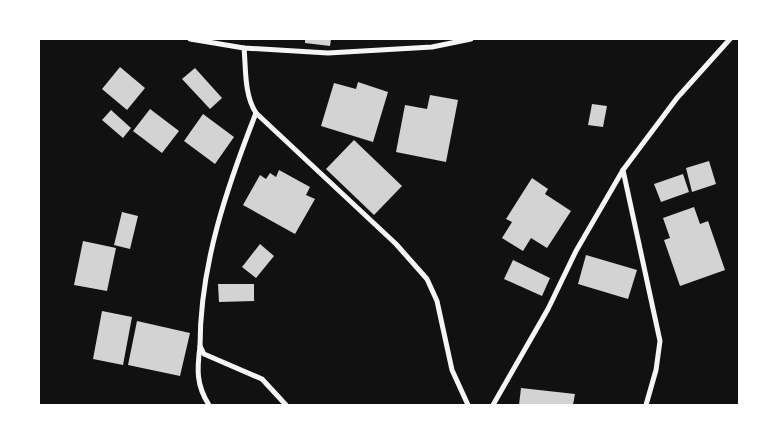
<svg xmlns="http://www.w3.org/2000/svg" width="778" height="444" viewBox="0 0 778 444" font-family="Georgia,serif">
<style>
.building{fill:#d3d3d3}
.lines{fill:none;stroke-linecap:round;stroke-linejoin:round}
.minor{stroke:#f5f5f5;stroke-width:5}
</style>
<rect width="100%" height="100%" fill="#111"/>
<g class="building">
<path d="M 305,39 L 331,39 L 330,46 L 305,43 Z"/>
<path d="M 120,67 L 145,88 L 127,110 L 102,89 Z"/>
<path d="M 195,68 L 222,98 L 210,109 L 182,79 Z"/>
<path d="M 358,82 L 388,92 L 373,142 L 321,126 L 334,83 L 356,89 Z"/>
<path d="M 430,95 L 458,100 L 446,162 L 396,152 L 405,105 L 427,109 Z"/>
<path d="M 592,104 L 607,106 L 603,127 L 588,125 Z"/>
<path d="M 150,109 L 179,131 L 162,153 L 133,131 Z"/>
<path d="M 111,110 L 131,128 L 123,138 L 102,120 Z"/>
<path d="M 203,114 L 234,137 L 215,164 L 184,141 Z"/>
<path d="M 354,140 L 402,186 L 374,215 L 326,169 Z"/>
<path d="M 709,161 L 716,184 L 692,192 L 686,168 Z"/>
<path d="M 279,170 L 310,187 L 306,195 L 315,199 L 295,234 L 243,205 L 260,175 L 266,179 L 270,173 L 276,177 Z"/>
<path d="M 683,174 L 689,192 L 661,202 L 654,184 Z"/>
<path d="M 532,178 L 548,189 L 545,194 L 571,211 L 547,248 L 531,238 L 523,251 L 502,238 L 512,222 L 506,219 Z"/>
<path d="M 694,207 L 700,224 L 708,221 L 725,270 L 680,286 L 664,240 L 670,238 L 663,218 Z"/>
<path d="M 122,212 L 138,216 L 130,249 L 114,245 Z"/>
<path d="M 83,241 L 116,248 L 107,291 L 74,285 Z"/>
<path d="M 260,244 L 274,256 L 256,278 L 242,267 Z"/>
<path d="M 586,255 L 637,270 L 628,299 L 578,284 Z"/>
<path d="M 513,260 L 550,278 L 542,296 L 504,279 Z"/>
<path d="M 218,284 L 254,284 L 254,301 L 219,302 Z"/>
<path d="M 102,311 L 132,317 L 123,365 L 93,359 Z"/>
<path d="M 137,321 L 190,333 L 180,376 L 128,365 Z"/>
<path d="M 521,388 L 575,394 L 573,405 L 519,405 Z"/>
</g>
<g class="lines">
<g class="minor">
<path d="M 190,39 L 244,48 L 328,53 L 432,47 L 471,39"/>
<path d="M 244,48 C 246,68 244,95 256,113 L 396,244 L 427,279 L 437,301 L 452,370 L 468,405"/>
<path d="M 256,113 C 227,187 200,265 200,346 L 204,354 L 262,379 L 286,405"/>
<path d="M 623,170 L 660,341 L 656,370 L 646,405"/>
<path d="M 200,346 C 197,369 196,385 209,405"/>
<path d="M 493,405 L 548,309 L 576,251 L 623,170 L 677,98 L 730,39"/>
</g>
</g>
<rect width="778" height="444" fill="none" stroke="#ffffff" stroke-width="80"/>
</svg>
